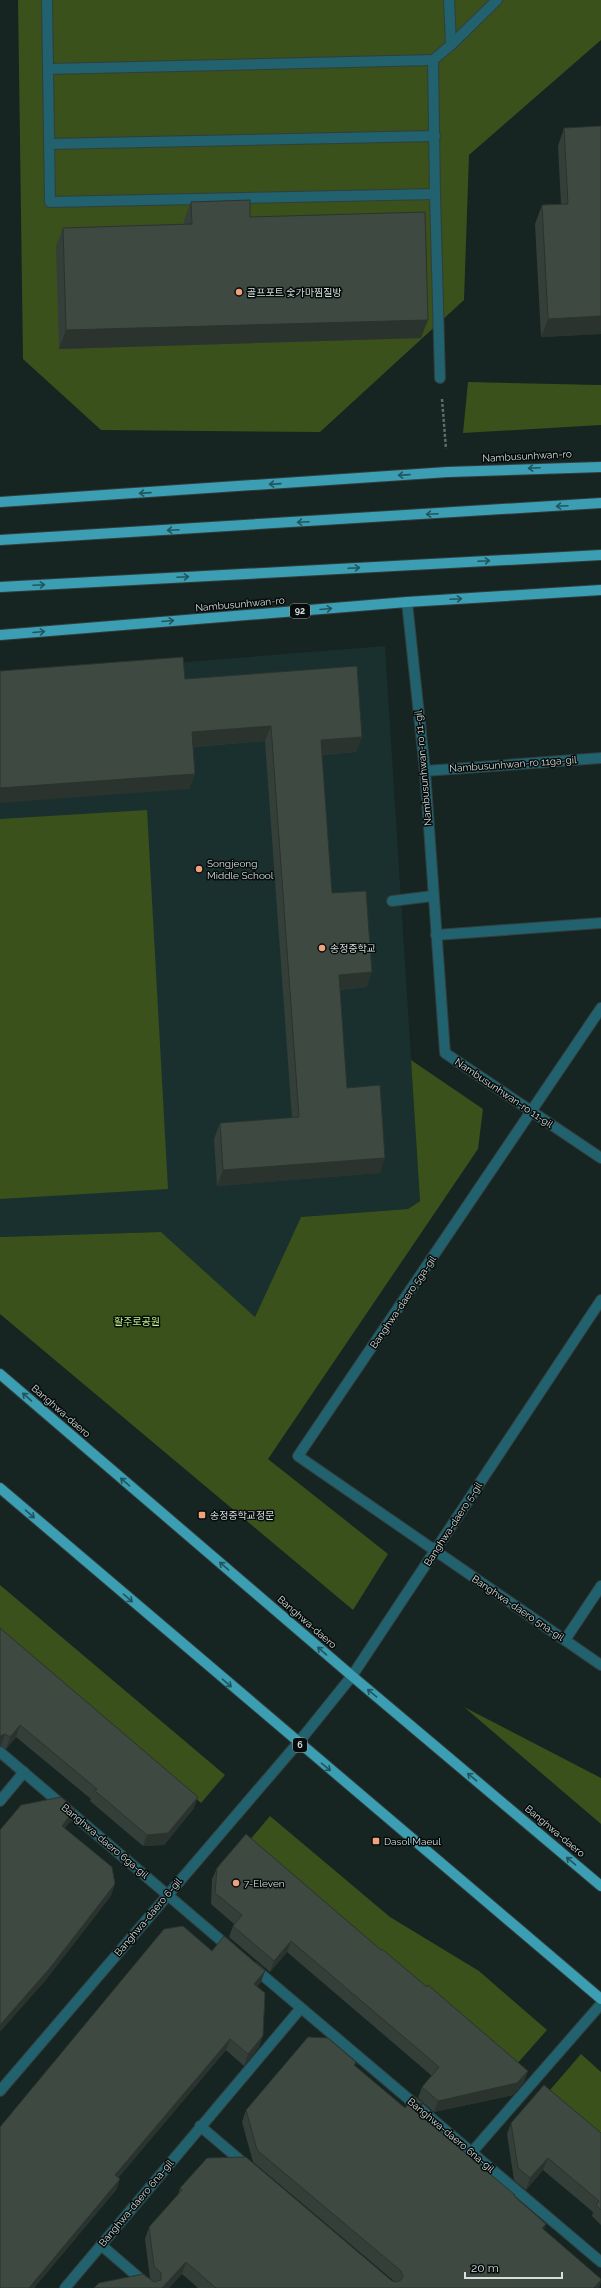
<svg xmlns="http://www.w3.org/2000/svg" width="601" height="2288" viewBox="0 0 601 2288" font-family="Raleway,'Noto Sans KR',sans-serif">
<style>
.built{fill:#1a302e}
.green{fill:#3a511b}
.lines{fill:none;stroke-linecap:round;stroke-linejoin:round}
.service-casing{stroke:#313e3c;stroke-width:12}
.pedestrian-casing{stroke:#313e3c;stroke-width:12}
.minor-casing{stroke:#313e3c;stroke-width:12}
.primary-casing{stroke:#313e3c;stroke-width:12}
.path{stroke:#616d6b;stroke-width:2.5;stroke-dasharray:3 2;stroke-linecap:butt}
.service{stroke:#22616e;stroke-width:10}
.pedestrian{stroke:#22616e;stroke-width:10}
.minor{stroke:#22616e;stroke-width:10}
.primary{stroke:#3c9eb2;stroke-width:10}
.wall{fill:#353f39}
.shaded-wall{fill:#2b332e}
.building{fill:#3e4942;stroke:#2b332e}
.oneway{stroke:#21555e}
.poi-dot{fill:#f2a17e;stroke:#060c0b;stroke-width:1.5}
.labels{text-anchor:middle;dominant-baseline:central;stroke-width:3;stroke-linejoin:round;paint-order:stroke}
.shield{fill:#060c0b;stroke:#98a09e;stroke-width:1}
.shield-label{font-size:9px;font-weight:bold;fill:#d6dfdd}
.poi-label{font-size:10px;fill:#d6dfdd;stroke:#060c0b;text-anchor:start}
.street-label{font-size:10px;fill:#d6dfdd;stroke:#060c0b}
.park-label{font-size:10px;fill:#c2f683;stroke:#060c0b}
</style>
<rect width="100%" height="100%" fill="#162422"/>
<path class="built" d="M 385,646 L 420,1201 L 408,1209 L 301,1217 L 255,1317 L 161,1232 L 0,1237 L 0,677 Z"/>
<g class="green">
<path d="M 18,0 L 601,0 L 601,40 L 469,155 L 464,300 L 320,432 L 101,430 L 23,359 Z"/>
<path d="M 468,382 L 601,385 L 601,425 L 463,433 Z"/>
<path d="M 147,810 L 168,1189 L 0,1199 L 0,819 Z"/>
<path d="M 411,1060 L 483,1109 L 478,1149 L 268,1459 L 388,1554 L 353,1610 L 0,1314 L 0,1237 L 161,1232 L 255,1317 L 301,1217 L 408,1209 L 420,1201 Z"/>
<path d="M 0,1585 L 225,1775 L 201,1803 L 0,1634 Z"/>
<path d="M 464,1707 L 601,1778 L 601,1824 Z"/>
<path d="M 270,1816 L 390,1917 L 479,1971 L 547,2030 L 516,2065 L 248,1842 Z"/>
<path d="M 581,2054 L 601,2072 L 601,2134 L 550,2090 Z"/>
</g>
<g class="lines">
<g class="service-casing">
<g id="service">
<path d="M 47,0 L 50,202 L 435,194 L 433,60 L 451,45 L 449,0"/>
<path d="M 451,45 L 497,0"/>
<path d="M 48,69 L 433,60"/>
<path d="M 49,144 L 435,136"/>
<path d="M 435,194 L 440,378"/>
<path d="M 392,901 L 433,896"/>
</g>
</g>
<g class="pedestrian-casing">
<path id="pedestrian" d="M 472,2152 L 601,2004"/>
</g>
<g class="minor-casing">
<g id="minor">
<path d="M 407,602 L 425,771 L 445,1053 L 601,1158"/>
<path d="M 425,771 L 601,758"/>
<path d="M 436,935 L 601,923"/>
<path d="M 601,1008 L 298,1456 L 601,1665"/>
<path d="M 565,1640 L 601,1586"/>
<path d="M 0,1752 L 231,1949"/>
<path d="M 0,1801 L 24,1772"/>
<path d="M 254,1968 L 601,2262"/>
<path d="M 0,2091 L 298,1743 L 352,1676 L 601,1300"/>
<path d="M 200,2126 L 247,2166"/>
<path d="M 101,2245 L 151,2288"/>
<path d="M 65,2288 L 301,2008"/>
</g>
</g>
<g class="primary-casing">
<g id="primary">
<path d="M 0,502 L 448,472 L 601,467"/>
<path d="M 0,540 L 601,503"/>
<path d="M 0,587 L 601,555"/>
<path d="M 0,635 L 407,602 L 601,590"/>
<path d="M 0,1374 L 352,1676 L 601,1886"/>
<path d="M 0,1488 L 601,1999"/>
</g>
</g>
<path class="path" d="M 442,399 L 446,449"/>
<use href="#service" class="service"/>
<use href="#pedestrian" class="pedestrian"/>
<use href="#minor" class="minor"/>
<use href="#primary" class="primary"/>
</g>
<g class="wall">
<path d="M 601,126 L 601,334 L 541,337 L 535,224 L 542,205 L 561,204 L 558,146 L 564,128 Z"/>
<path d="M 191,202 L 250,217 L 421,338 L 59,349 L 56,246 L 63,228 L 184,224 L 184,220 Z"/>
<path d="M 185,679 L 362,737 L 356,752 L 322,755 L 332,893 L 367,987 L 340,990 L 347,1088 L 380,1173 L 217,1186 L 214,1139 L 220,1123 L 292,1118 L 265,741 L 193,747 L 195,774 L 189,789 Z"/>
<path d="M 0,1628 L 194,1808 L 164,1845 L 143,1846 L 90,1801 L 91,1799 L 16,1737 L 6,1749 L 1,1746 Z"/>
<path d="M 217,1868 L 381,1950 L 427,1987 L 528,2071 L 524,2082 L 513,2095 L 434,2112 L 418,2098 L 422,2087 L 432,2076 L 287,1952 L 270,1972 L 229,1937 L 233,1926 L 234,1924 L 211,1904 L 212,1879 Z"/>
<path d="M 212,1951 L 261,1982 L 257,1987 L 259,2047 L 244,2066 L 226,2050 L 118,2178 L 120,2179 L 116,2190 L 34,2288 L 0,2288 Z"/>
<path d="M 356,2062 L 355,2066 L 405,2108 L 423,2103 L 419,2114 L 514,2197 L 544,2230 L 601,2279 L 601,2281 L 599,2288 L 198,2288 L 182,2274 L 169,2288 L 94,2288 L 152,2281 L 150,2278 L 145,2239 L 149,2227 L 178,2195 L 180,2188 L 395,2282 L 253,2162 L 242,2122 L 246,2110 Z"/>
<path d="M 511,2123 L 601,2133 L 601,2225 L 592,2216 L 593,2212 L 543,2170 L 526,2190 L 514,2180 L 507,2134 Z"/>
</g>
<g class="shaded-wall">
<path d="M 601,316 L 601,334 L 541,337 L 548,319 Z"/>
<path d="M 428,320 L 421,338 L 59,349 L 66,330 Z"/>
<path d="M 271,726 L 265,741 L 186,747 L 192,732 Z"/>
<path d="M 362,737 L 356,752 L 315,755 L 321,740 Z"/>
<path d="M 195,774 L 189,789 L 0,803 L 0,788 Z"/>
<path d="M 372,972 L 367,987 L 334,990 L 339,975 Z"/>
<path d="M 385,1158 L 380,1173 L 217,1186 L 223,1170 Z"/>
<path d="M 20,1725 L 16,1737 L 6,1749 L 10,1737 Z"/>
<path d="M 5,1734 L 1,1746 L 0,1746 L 0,1736 Z"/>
<path d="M 198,1797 L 194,1808 L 164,1845 L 143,1846 L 147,1835 Z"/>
<path d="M 75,1809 L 71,1821 L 57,1838 L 62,1826 Z"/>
<path d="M 115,1884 L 111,1896 L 46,1980 L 0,2032 L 0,2025 Z"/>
<path d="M 291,1941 L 287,1952 L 270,1972 L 274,1961 Z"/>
<path d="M 265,1971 L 261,1982 L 250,1996 L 254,1984 Z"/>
<path d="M 263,2036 L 259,2047 L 244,2066 L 248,2054 Z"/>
<path d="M 230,2039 L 226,2050 L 111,2186 L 115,2175 Z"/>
<path d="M 528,2071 L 524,2082 L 513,2095 L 434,2112 L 438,2101 Z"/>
<path d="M 423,2103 L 418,2116 L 410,2106 Z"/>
<path d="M 548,2158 L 543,2170 L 526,2190 L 530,2178 Z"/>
<path d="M 120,2179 L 116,2190 L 34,2288 L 29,2288 Z"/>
<path d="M 546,2224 L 542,2236 L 542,2228 Z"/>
<path d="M 186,2262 L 182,2274 L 169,2288 L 162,2288 Z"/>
<path d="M 601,2280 L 599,2288 L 594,2288 Z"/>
</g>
<g class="building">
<path d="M 601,126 L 601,316 L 548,319 L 542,205 L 568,204 L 564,128 Z"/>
<path d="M 250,200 L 250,217 L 425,212 L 428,320 L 66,330 L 63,228 L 192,224 L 191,202 Z"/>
<path d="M 183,657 L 185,679 L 357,666 L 362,737 L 321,740 L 332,893 L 366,891 L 372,972 L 339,975 L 347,1088 L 380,1085 L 385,1158 L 223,1170 L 220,1123 L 299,1117 L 271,726 L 192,732 L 195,774 L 0,788 L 0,671 Z"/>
<path d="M 0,1628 L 198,1797 L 168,1833 L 147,1835 L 94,1790 L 97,1789 L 20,1725 L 10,1737 L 5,1734 L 0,1736 Z"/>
<path d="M 61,1797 L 75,1809 L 62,1826 L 112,1867 L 115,1884 L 50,1968 L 0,2025 L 0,1830 L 21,1805 Z"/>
<path d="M 246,1834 L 381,1950 L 382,1949 L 427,1987 L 428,1985 L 528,2071 L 517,2083 L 438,2101 L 422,2087 L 439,2067 L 291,1941 L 274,1961 L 233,1926 L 242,1915 L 215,1893 L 217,1868 Z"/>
<path d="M 183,1926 L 212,1951 L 224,1936 L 265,1971 L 254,1984 L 265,1993 L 263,2036 L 248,2054 L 230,2039 L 115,2175 L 120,2179 L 29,2288 L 0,2288 L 0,2127 L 164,1929 Z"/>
<path d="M 308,2037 L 328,2038 L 356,2062 L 354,2065 L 405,2108 L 414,2096 L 423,2103 L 410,2106 L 515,2195 L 514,2196 L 546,2224 L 542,2228 L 601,2279 L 601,2280 L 594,2288 L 216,2288 L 186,2262 L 162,2288 L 94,2288 L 99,2283 L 143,2274 L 154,2282 L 161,2280 L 161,2273 L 154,2266 L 149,2227 L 182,2190 L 180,2188 L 207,2158 L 246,2157 L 392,2281 L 396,2282 L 401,2280 L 403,2277 L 401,2271 L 257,2150 L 246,2110 Z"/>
<path d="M 544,2085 L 601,2133 L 601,2210 L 596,2205 L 599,2201 L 548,2158 L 530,2178 L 518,2168 L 511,2123 Z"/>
</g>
<defs><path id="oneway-shaft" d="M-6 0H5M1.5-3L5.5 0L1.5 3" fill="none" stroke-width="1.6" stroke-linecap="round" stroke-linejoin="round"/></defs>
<g class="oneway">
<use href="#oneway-shaft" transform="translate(534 468) rotate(177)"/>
<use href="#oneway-shaft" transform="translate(404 475) rotate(176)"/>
<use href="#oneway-shaft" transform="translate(275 484) rotate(176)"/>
<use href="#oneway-shaft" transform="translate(145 493) rotate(176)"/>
<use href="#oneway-shaft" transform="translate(562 506) rotate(177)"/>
<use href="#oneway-shaft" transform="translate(432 514) rotate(177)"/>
<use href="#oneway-shaft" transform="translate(303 522) rotate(177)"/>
<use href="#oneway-shaft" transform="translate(173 530) rotate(177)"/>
<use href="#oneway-shaft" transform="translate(484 561) rotate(-3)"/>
<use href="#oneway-shaft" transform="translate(354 568) rotate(-3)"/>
<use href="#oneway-shaft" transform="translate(183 577) rotate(-3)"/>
<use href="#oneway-shaft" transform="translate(39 585) rotate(-3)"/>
<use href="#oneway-shaft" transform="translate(456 599) rotate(-3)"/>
<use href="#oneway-shaft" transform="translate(326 609) rotate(-5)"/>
<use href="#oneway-shaft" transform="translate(168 621) rotate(-5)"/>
<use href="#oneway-shaft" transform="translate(39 632) rotate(-5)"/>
<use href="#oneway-shaft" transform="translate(27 1397) rotate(-139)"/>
<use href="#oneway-shaft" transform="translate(125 1482) rotate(-139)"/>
<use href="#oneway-shaft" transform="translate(30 1514) rotate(41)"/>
<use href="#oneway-shaft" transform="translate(224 1566) rotate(-139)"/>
<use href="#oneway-shaft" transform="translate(128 1598) rotate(41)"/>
<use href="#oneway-shaft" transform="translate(322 1651) rotate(-139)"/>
<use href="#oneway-shaft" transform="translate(227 1683) rotate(41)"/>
<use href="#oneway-shaft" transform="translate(372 1693) rotate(-140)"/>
<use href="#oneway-shaft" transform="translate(326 1767) rotate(40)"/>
<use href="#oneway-shaft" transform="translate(472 1777) rotate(-140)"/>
<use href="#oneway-shaft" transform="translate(571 1861) rotate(-140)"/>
</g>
<g class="poi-dot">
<circle cx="239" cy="292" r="4"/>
<circle cx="199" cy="869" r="4"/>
<circle cx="322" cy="948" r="4"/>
<rect x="198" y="1511" width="8" height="8" rx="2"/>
<rect x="372" y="1837" width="8" height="8" rx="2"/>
<circle cx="236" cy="1883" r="4"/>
</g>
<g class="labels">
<g class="shield">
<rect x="290" y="604" width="20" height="14" rx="3"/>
<rect x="293" y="1738" width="14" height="14" rx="3"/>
</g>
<g class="shield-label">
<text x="300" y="611">92</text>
<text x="300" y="1745">6</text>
</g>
<g class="poi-label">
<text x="247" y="292">골프포트 숯가마찜질방</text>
<text x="207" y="863">Songjeong<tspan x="207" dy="12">Middle School</tspan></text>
<text x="330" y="948">송정중학교</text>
<text x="210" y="1515">송정중학교정문</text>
<text x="384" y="1841">Dasol Maeul</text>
<text x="244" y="1883">7-Eleven</text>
</g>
<g class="street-label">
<text transform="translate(527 456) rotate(-3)">Nambusunhwan-ro</text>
<text transform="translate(240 604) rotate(-5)">Nambusunhwan-ro</text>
<text transform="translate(513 764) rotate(-4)">Nambusunhwan-ro 11ga-gil</text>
<text transform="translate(423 768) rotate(-95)">Nambusunhwan-ro 11-gil</text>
<text transform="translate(504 1093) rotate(34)">Nambusunhwan-ro 11-gil</text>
<text transform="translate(403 1302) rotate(-56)">Banghwa-daero 5ga-gil</text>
<text transform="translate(61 1411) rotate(41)">Banghwa-daero</text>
<text transform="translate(453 1524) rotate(-57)">Banghwa-daero 5-gil</text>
<text transform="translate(518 1608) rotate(34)">Banghwa-daero 5na-gil</text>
<text transform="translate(307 1622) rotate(41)">Banghwa-daero</text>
<text transform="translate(555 1831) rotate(40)">Banghwa-daero</text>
<text transform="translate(105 1841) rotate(40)">Banghwa-daero 6ga-gil</text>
<text transform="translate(148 1917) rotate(-50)">Banghwa-daero 6-gil</text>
<text transform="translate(451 2135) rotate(40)">Banghwa-daero 6na-gil</text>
<text transform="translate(136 2203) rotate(-50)">Banghwa-daero 6na-gil</text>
</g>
<g class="park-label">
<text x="137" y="1321">활주로공원</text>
</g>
</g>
<path d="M465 2272v6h97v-6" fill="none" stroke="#d6dfdd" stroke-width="2"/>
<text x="471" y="2272" font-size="12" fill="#d6dfdd" stroke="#060c0b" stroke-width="3" paint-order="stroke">20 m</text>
</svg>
